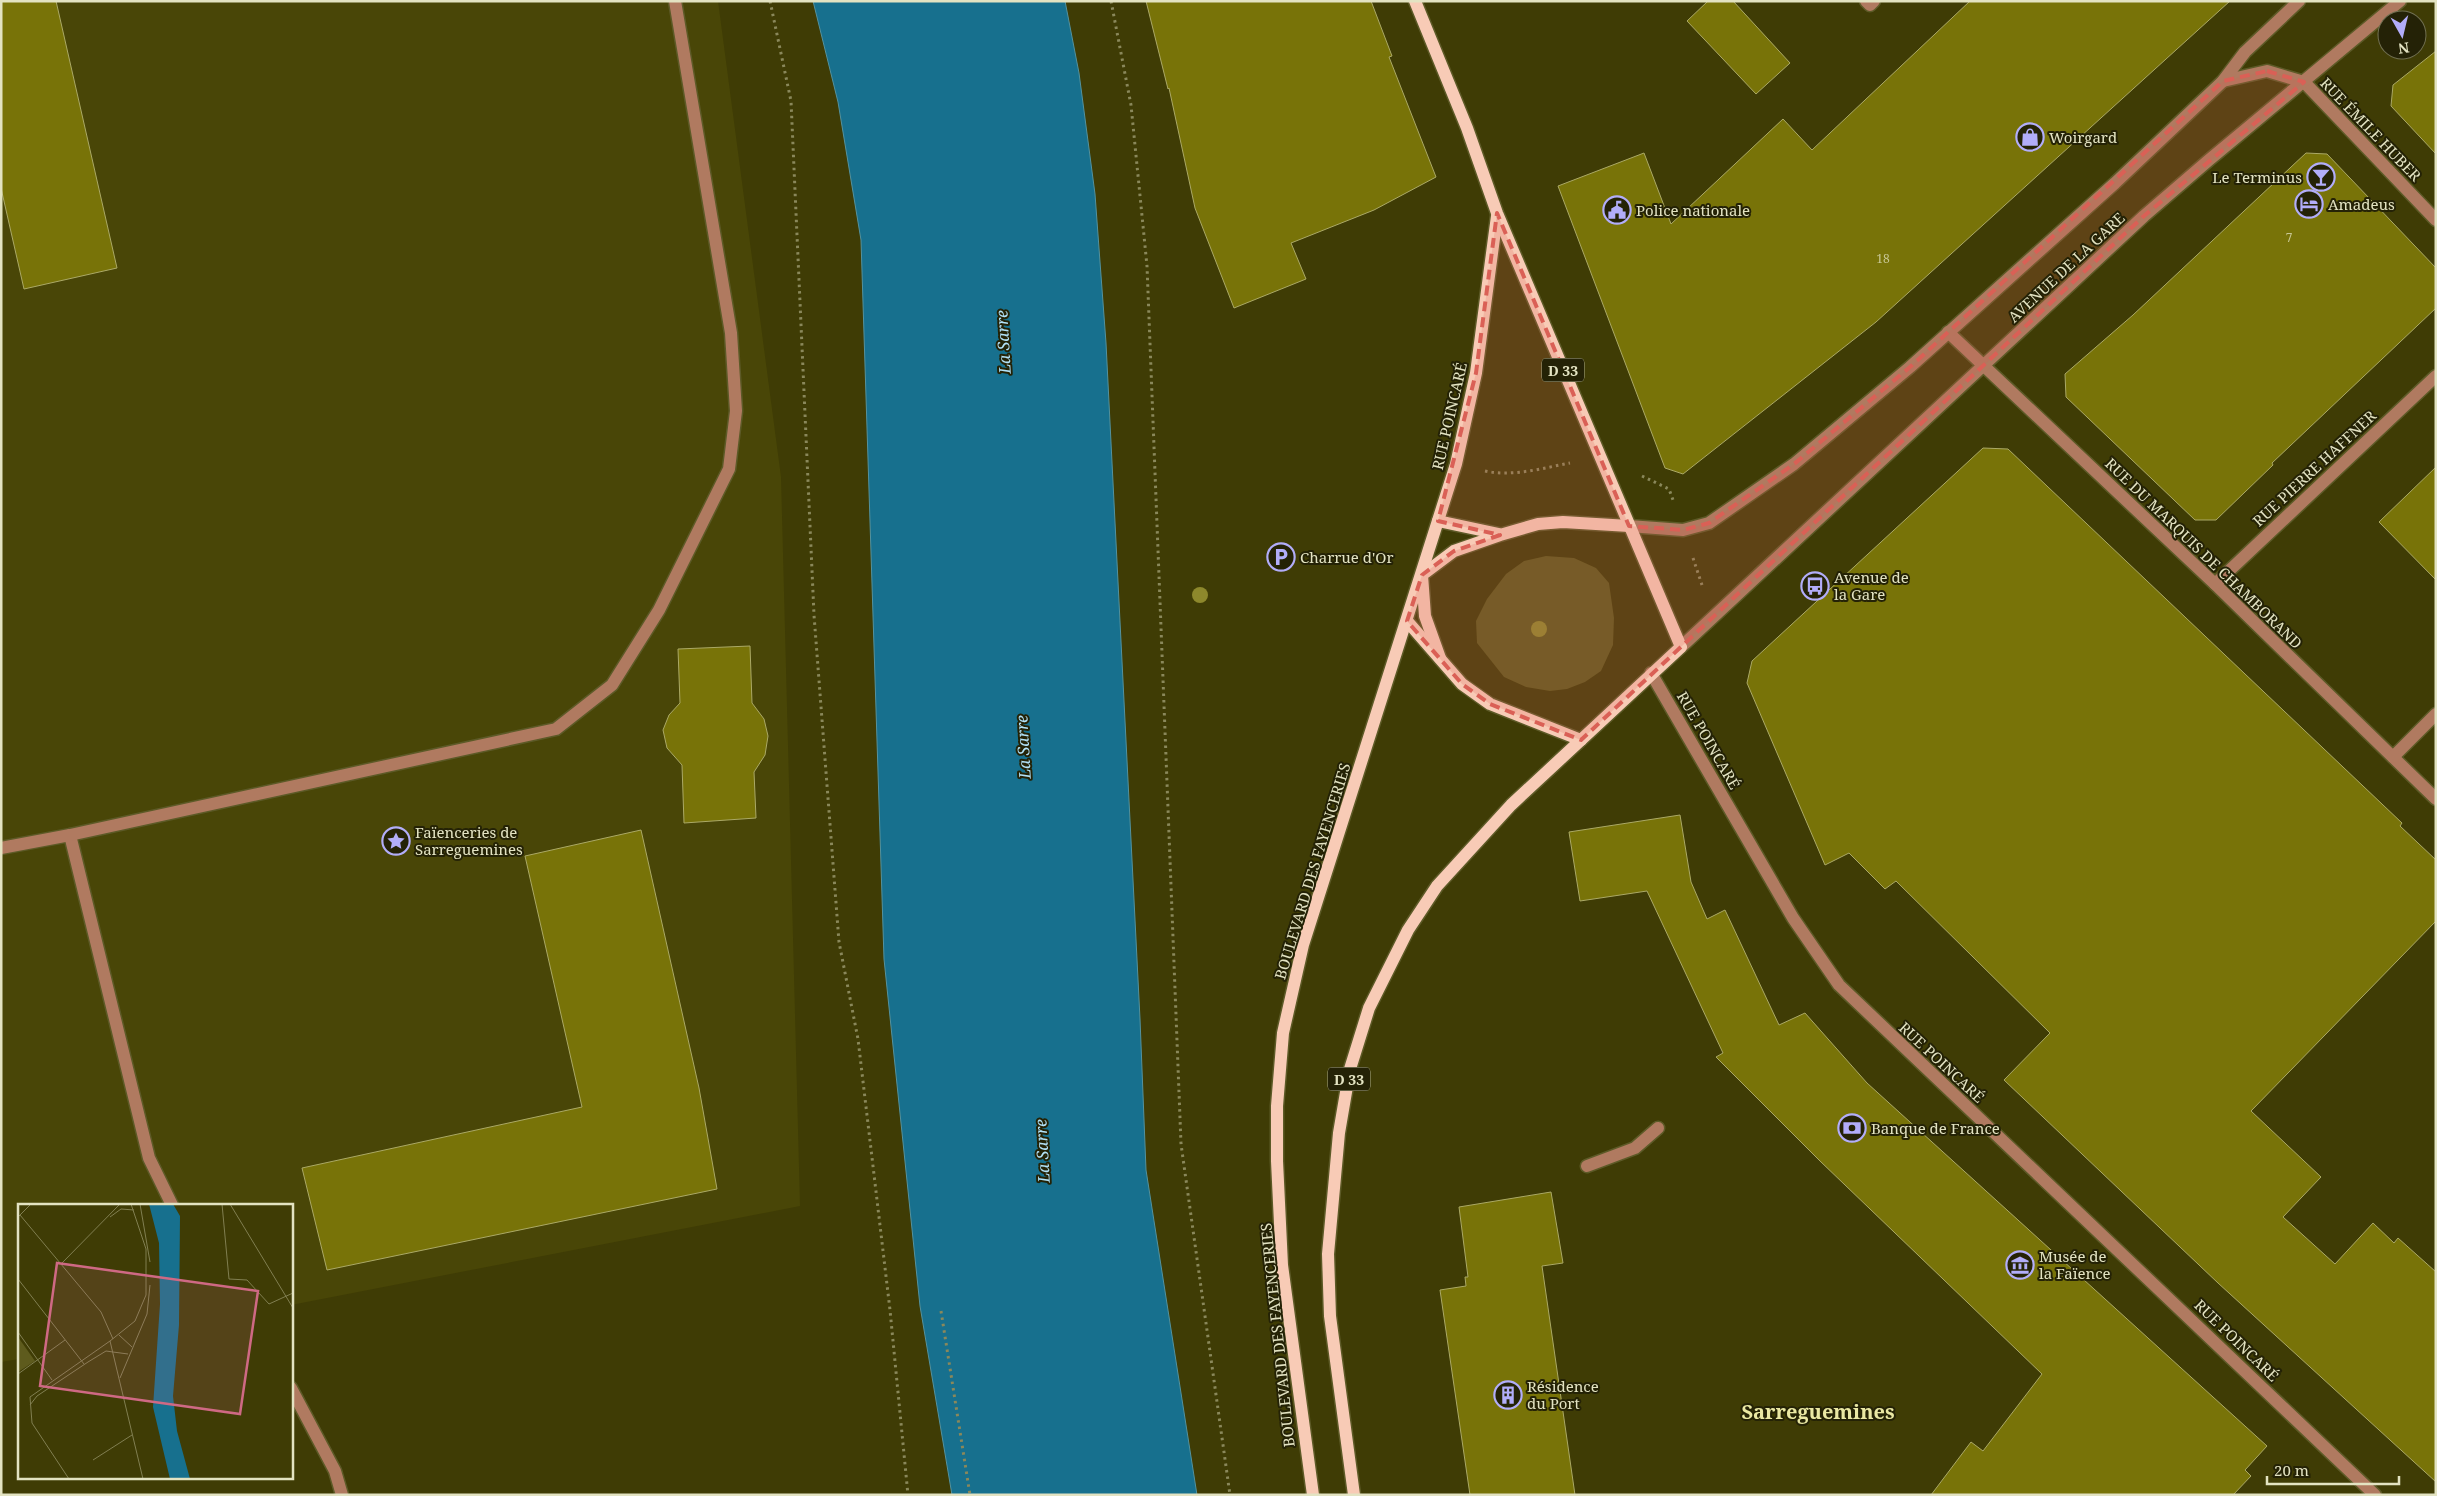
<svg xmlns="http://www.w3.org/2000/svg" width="2437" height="1496" viewBox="0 0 2437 1496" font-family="'Noto Serif',serif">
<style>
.built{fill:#494607}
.green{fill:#5e5b1d}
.water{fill:#17708e;stroke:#54929e}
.building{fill:#787308;stroke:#aba966}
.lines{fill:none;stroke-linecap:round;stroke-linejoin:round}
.minor-casing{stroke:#5d5a27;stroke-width:15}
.major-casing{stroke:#5d5a27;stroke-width:15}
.path{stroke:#8a885b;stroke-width:3;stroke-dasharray:2.5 4;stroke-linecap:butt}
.minor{stroke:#b07a60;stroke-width:12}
.major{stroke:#f8cbb6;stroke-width:12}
.tree{fill:#8d882c}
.marked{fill:#da6056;fill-opacity:0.2;stroke:#da6056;stroke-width:4;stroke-dasharray:10 6;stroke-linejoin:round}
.labels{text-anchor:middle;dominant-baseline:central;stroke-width:4;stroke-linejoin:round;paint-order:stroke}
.number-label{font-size:12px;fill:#c8c794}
.shield{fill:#242206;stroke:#aaa98a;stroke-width:1}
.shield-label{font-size:14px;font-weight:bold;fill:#e3e3c2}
.street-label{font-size:15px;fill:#e3e3c2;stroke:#242206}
.poi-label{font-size:15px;fill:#e3e3c2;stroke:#242206;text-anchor:start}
.water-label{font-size:16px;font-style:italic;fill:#b2e2f8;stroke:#242206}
.district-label{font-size:20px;font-weight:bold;fill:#eae8a3;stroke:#242206}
.inset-road{fill:none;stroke:#817f51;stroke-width:1}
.view{fill:#cf6984;fill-opacity:0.15;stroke:#cf6984;stroke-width:2.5}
.inset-edge{fill:none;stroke:#e3e3c2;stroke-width:2.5}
</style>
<rect width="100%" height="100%" fill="#3f3c05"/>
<path class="built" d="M 1,1 L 718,1 L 781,477 L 800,1206 L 291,1305 L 291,1205 L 19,1205 L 19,1359 L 1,1362 Z"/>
<path class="green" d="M 1546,556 L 1574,558 L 1596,568 L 1609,583 L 1614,618 L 1613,645 L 1601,671 L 1585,682 L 1567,689 L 1550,691 L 1526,687 L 1504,677 L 1477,643 L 1476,621 L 1487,599 L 1506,574 L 1524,561 Z"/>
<path class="water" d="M 813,1 L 1065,1 L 1079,73 L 1095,194 L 1106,343 L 1140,1019 L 1146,1170 L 1197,1495 L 952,1495 L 920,1306 L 884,959 L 861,240 L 838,102 Z"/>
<g class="building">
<path d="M 1,1 L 56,1 L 117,268 L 24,289 L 1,188 Z"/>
<path d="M 1146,1 L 1371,1 L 1392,56 L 1389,57 L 1436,177 L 1374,210 L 1291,243 L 1306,279 L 1234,308 L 1195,208 L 1169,88 L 1168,89 Z"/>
<path d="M 1708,1 L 1733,1 L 1790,63 L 1756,94 L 1687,21 Z"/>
<path d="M 1970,1 L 2230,1 L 1876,322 L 1683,474 L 1665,468 L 1558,186 L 1644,153 L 1671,224 L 1783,119 L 1812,150 Z"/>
<path d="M 2436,51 L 2436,154 L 2391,106 L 2393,85 Z"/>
<path d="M 2306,153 L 2327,154 L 2436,268 L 2436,308 L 2272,463 L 2273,465 L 2216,520 L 2195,520 L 2066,397 L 2065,374 L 2133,315 Z"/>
<path d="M 1983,448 L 2008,449 L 2402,823 L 2400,826 L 2436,860 L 2436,921 L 2251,1111 L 2321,1177 L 2283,1217 L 2335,1264 L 2373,1223 L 2394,1243 L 2398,1238 L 2436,1272 L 2436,1482 L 2218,1283 L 2004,1080 L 2050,1033 L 1896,881 L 1885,889 L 1849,853 L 1825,865 L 1747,683 L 1752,661 Z"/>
<path d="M 2436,467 L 2436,580 L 2379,522 Z"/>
<path d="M 750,646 L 752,703 L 764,719 L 768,736 L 765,755 L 754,772 L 756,818 L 684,823 L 682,765 L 667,748 L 663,730 L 669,715 L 680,703 L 678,649 Z"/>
<path d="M 1680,815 L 1691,882 L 1707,919 L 1725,910 L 1779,1025 L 1805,1013 L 1867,1083 L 2267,1446 L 2245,1470 L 2251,1476 L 2233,1495 L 1931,1495 L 1971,1442 L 1983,1451 L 2042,1374 L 1820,1161 L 1716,1057 L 1723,1053 L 1647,891 L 1580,901 L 1569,832 Z"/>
<path d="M 641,830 L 699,1088 L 717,1189 L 327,1270 L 302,1168 L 582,1107 L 525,856 Z"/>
<path d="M 1551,1192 L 1563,1263 L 1542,1266 L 1575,1495 L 1470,1495 L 1440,1290 L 1466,1286 L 1465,1277 L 1468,1277 L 1459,1207 Z"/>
</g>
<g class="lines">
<g class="minor-casing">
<g id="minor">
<path d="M 1866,1 L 1870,5 L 1874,1"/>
<path d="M 2223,81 L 2267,71 L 2304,82 L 2436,220"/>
<path d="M 1948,332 L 2215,584 L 2436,799"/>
<path d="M 1629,526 L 1683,530 L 1709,523 L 1794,464 L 1910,367 L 2115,183 L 2223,81 L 2245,52 L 2299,1"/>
<path d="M 2215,584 L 2436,376"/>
<path d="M 1681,647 L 2144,216 L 2209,160 L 2400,1"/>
<path d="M 1651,673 L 1793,918 L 1839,985 L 2375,1495"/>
<path d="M 2393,757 L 2436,714"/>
<path d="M 70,835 L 149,1158 L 172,1205"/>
<path d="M 1,848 L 70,835 L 556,729 L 612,685 L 659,610 L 729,469 L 736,411 L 731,333 L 675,1"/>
<path d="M 1587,1166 L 1635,1148 L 1658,1128"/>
<path d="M 291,1388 L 335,1471 L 342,1495"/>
</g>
</g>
<g class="major-casing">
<g id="major">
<path d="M 1438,521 L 1499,534"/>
<path d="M 1407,621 L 1462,684 L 1490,704 L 1581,740"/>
<path d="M 1440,658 L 1425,616 L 1422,575 L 1454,551 L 1500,535 L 1538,524 L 1563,522 L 1629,526"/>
<path d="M 1313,1495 L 1282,1265 L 1277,1161 L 1277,1106 L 1283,1033 L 1303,945 L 1456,464 L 1476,373 L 1497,216"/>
<path d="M 1354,1495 L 1330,1316 L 1328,1254 L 1339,1133 L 1350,1069 L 1369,1008 L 1408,930 L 1437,886 L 1511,805 L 1681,647 L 1497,213 L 1467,128 L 1415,1"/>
</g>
</g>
<g class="path">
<path d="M 770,1 L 791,101 L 814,615 L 839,942 L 858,1039 L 890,1310 L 908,1495"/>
<path d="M 1111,1 L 1131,105 L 1147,266 L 1181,1144 L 1230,1495"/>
<path d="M 1485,471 C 1513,477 1543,468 1570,463"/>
<path d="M 1642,476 L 1669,489 L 1673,500"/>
<path d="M 1693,558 L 1702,585"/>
<path d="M 941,1311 L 970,1495"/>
</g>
<use href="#minor" class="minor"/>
<use href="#major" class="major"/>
</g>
<g class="tree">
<circle cx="1200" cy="595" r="8"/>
<circle cx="1539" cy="629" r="8"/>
</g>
<path class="marked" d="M 2267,71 L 2304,82 L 2144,216 L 1581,740 L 1490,704 L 1462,684 L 1407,621 L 1422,575 L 1454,551 L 1500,535 L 1438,521 L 1476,373 L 1497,213 L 1629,526 L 1683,530 L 1709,523 L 1794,464 L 1910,367 L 2223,81 Z"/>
<defs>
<g id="shop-ring" transform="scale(1.4375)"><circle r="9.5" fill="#242206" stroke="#b2adf9" stroke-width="1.5"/><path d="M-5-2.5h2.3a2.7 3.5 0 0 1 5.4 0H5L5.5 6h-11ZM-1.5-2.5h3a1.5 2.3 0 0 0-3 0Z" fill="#b2adf9"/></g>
<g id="bar-ring" transform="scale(1.4375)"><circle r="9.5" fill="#242206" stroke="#b2adf9" stroke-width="1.5"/><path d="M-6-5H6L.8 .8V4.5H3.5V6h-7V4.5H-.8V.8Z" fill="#b2adf9"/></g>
<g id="hotel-ring" transform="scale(1.4375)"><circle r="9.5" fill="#242206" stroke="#b2adf9" stroke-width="1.5"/><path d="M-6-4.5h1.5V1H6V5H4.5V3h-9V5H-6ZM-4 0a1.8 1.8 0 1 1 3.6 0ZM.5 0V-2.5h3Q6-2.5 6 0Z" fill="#b2adf9"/></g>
<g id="civic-ring" transform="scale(1.4375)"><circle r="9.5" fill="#242206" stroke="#b2adf9" stroke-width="1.5"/><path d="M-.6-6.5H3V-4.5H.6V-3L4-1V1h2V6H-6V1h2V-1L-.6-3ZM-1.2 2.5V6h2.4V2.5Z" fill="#b2adf9"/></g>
<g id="parking-ring" transform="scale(1.4375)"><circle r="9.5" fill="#242206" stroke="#b2adf9" stroke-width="1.5"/><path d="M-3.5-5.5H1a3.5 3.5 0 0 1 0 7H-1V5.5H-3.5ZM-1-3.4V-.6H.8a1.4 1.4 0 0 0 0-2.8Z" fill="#b2adf9"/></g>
<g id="bus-ring" transform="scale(1.4375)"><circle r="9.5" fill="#242206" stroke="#b2adf9" stroke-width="1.5"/><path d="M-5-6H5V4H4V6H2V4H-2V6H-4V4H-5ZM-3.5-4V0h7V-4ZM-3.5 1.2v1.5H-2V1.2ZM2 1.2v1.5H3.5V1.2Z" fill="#b2adf9"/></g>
<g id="sight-ring" transform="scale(1.4375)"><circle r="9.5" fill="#242206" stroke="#b2adf9" stroke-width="1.5"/><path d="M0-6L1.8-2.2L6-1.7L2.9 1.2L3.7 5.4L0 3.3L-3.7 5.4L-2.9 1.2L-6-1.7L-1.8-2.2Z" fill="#b2adf9"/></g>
<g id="bank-ring" transform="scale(1.4375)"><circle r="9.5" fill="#242206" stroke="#b2adf9" stroke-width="1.5"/><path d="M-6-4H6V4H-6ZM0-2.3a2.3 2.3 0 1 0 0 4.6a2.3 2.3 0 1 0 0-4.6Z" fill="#b2adf9"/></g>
<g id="museum-ring" transform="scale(1.4375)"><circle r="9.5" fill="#242206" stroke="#b2adf9" stroke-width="1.5"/><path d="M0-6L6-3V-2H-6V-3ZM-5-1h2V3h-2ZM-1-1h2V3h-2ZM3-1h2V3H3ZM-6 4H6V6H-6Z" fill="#b2adf9"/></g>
<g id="building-ring" transform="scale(1.4375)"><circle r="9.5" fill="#242206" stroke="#b2adf9" stroke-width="1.5"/><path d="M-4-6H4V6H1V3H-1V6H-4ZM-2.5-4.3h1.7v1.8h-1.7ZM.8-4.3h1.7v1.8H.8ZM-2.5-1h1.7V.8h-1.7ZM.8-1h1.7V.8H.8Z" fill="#b2adf9"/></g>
</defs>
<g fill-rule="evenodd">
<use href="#shop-ring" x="2030" y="137"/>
<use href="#bar-ring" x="2321" y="177"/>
<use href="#hotel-ring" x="2309" y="204"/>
<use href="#civic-ring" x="1617" y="210"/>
<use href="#parking-ring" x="1281" y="557"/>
<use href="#bus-ring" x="1815" y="586"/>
<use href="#sight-ring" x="396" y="841"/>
<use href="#bank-ring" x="1852" y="1128"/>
<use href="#museum-ring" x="2020" y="1265"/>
<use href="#building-ring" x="1508" y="1395"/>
</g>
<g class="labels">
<g class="number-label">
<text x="2289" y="237">7</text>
<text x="1883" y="258">18</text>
</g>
<g class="shield">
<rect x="1542" y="358.5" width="42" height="23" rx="4"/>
<rect x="1328" y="1067.5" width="42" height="23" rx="4"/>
</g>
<g class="shield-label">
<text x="1563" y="370">D 33</text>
<text x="1349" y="1079">D 33</text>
</g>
<g class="street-label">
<text transform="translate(2371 129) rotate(46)">RUE ÉMILE HUBER</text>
<text transform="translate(2066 267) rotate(-43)">AVENUE DE LA GARE</text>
<text transform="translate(1449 416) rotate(-77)">RUE POINCARÉ</text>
<text transform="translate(2314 468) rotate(-43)">RUE PIERRE HAFFNER</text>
<text transform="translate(2204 553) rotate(44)">RUE DU MARQUIS DE CHAMBORAND</text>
<text transform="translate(1709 740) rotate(60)">RUE POINCARÉ</text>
<text transform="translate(1312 871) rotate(-73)">BOULEVARD DES FAYENCERIES</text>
<text transform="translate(1942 1062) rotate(43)">RUE POINCARÉ</text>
<text transform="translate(1277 1335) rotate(-96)">BOULEVARD DES FAYENCERIES</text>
<text transform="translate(2237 1340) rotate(44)">RUE POINCARÉ</text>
</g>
<g class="poi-label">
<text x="2049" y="137">Woirgard</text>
<text x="2302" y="177" text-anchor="end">Le Terminus</text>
<text x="2328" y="204">Amadeus</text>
<text x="1636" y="210">Police nationale</text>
<text x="1300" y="557">Charrue d'Or</text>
<text x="1834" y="577">Avenue de<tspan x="1834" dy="17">la Gare</tspan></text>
<text x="415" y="832">Faïenceries de<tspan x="415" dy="17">Sarreguemines</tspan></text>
<text x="1871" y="1128">Banque de France</text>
<text x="2039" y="1256">Musée de<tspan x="2039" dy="17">la Faïence</tspan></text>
<text x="1527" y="1386">Résidence<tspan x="1527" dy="17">du Port</tspan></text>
</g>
<g class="water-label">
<text transform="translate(1003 342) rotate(-93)">La Sarre</text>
<text transform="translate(1023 747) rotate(-93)">La Sarre</text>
<text transform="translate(1042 1151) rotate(-93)">La Sarre</text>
</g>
<g class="district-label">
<text x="1818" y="1411">Sarreguemines</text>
</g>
</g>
<g transform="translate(18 1204)">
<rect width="275" height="275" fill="#3f3c05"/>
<path d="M 0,133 L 17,157 L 0,168 Z" fill="#5e5b1d"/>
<path d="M 131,0 L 155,0 L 162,12 L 161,121 L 155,192 L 159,227 L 172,275 L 152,275 L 135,203 L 142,100 L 141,39 Z" fill="#17708e"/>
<path class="inset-road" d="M 113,0 L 128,45 L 128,91 L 117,117 L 92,137 L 125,275M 122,0 L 132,58M 204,0 L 211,75 L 229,76 L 251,100 L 275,89M 212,0 L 275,104M 2,11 L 83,108 L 95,135M 0,13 L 13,0M 92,13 L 103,5 L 116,6M 44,59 L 102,0M 0,75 L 66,160M 0,128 L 34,176M 101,131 L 114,143M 95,148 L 110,150M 0,170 L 47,136M 102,174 L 129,110 L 132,81M 12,193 L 92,137M 12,193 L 14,219 L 51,275M 12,201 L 19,192 L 70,158 L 88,147 L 95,148M 75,256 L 114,231"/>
<path class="view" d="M 39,59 L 240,87 L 222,210 L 22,182 Z"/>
<rect width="275" height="275" class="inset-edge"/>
</g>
<rect width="2437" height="1496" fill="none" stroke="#e3e3c2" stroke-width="5"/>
<g transform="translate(2402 35) rotate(172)"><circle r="24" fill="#242206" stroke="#706f51"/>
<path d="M0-4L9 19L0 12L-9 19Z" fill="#b2adf9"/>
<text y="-8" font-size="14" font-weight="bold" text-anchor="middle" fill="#e3e3c2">N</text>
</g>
<path d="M2267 1476v8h132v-8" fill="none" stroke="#e3e3c2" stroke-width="2.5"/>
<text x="2274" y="1476" font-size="15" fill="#e3e3c2" stroke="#242206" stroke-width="4" paint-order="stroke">20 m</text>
</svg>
